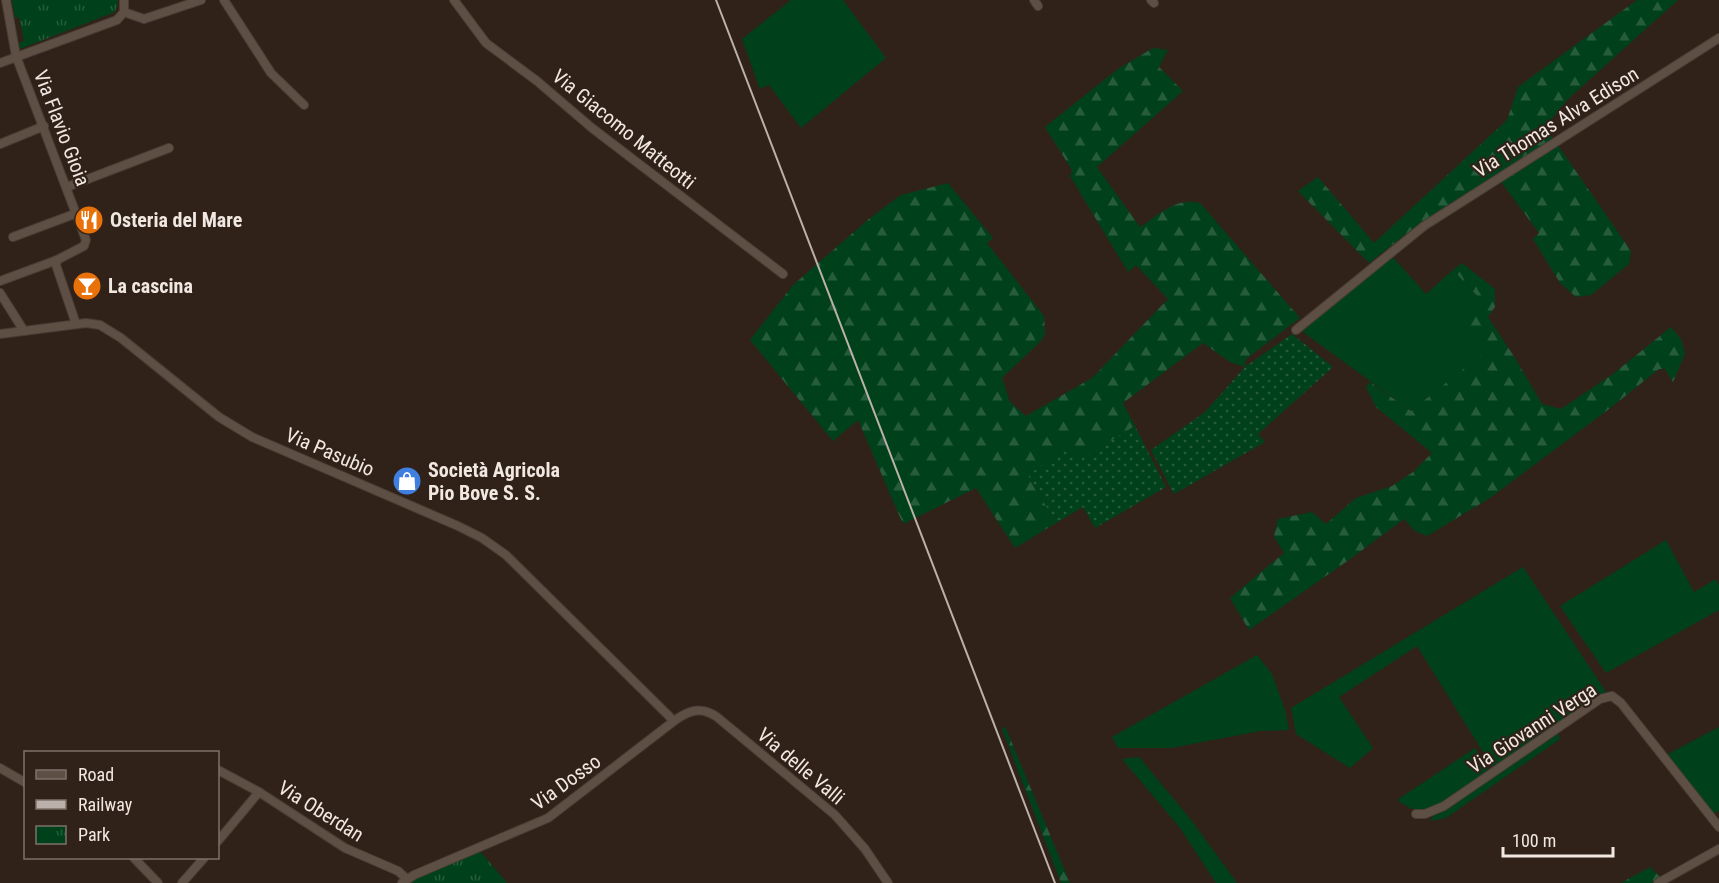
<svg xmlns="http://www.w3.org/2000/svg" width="1719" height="883" viewBox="0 0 1719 883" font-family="'Roboto Condensed',sans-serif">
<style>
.grass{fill:#00411b}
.forest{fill:url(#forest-firs)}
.park{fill:url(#park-tufts)}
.garden{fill:url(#garden-dots)}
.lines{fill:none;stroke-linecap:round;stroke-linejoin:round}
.street-casing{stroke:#483c35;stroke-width:10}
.street{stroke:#5e4f44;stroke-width:8}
.rail{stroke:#bcb1aa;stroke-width:2}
.labels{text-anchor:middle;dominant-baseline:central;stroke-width:4.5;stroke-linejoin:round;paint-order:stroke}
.street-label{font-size:20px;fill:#f2e8e2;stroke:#302219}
.poi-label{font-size:20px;font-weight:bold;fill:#f2e8e2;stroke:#302219;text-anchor:start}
</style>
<defs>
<pattern id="forest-firs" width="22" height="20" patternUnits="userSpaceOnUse" patternTransform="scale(1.5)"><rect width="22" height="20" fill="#00411b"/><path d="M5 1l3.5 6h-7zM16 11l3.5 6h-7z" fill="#265c3c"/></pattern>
<pattern id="park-tufts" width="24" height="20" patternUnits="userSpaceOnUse" patternTransform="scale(1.5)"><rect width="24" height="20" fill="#00411b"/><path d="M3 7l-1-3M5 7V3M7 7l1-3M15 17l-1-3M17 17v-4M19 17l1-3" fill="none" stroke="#265c3c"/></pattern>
<pattern id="garden-dots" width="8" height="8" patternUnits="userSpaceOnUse" patternTransform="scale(1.5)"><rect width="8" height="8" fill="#00411b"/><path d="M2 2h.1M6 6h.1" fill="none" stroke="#265c3c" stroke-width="1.8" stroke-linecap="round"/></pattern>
</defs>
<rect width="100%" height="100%" fill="#302219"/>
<g class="grass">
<path d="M 791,0 L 843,0 L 886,58 L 801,128 L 769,85 L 760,89 L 742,39 Z"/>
<path d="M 1389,253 L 1426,294 L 1453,270 L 1480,299 L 1456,319 L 1483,354 L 1411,411 L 1303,332 L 1304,326 Z"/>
<path d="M 1666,540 L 1694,592 L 1716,579 L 1719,585 L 1719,610 L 1606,673 L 1560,606 Z"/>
<path d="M 1523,567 L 1606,692 L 1493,768 L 1417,646 L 1339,697 L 1373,748 L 1350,768 L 1296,734 L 1291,708 Z"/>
<path d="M 1257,655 L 1272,674 L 1285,710 L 1289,730 L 1260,731 L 1171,748 L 1118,748 L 1112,737 Z"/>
<path d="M 1719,727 L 1719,811 L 1713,814 L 1666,755 Z"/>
<path d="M 1557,732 L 1560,739 L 1446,818 L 1431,821 L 1432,817 Z"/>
<path d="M 1475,748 L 1489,769 C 1475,779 1435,814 1418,811 C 1411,809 1403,804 1397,800 Z"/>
<path d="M 1139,757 L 1192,821 L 1237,883 L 1216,883 L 1180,828 L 1122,759 Z"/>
</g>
<g class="forest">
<path d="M 1637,0 L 1678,0 L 1568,99 L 1549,122 L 1548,131 L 1631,251 L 1629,264 L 1591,295 L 1576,297 L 1560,283 L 1533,239 L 1539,233 L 1496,175 L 1406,234 L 1369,263 L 1298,191 L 1318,177 L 1374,243 L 1507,120 L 1518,87 Z"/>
<path d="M 1153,48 L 1168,50 L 1159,67 L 1183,91 L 1097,167 L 1140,227 C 1161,214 1175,197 1200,203 L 1300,318 L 1246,359 L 1245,367 L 1230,362 L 1203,343 L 1123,403 L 1135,426 L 1078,462 L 1028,475 L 1056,523 L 1015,548 L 976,488 L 903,524 L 858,420 L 833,441 L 750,340 L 793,285 L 870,218 L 901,195 L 948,183 L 993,238 L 987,243 L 1044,316 L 1045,334 L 1041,341 L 1002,378 L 1010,402 L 1026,416 L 1092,378 L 1168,299 L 1136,265 L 1128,272 L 1070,176 L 1072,170 L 1045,127 L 1118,69 Z"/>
<path d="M 1462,263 L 1495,289 L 1495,307 L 1488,317 L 1515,358 L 1542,404 L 1561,409 L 1613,374 L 1671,327 L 1681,339 L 1685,354 L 1673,382 L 1665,369 L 1659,369 L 1609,409 L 1490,498 L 1427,536 L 1415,531 L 1404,519 L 1353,557 L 1249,630 L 1230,598 L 1284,553 L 1274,536 L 1278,519 L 1312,512 L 1326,524 L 1356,498 L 1392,486 L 1413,472 L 1432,453 L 1376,407 L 1366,387 L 1370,382 L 1411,411 L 1482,354 L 1455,319 L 1480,299 L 1453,270 Z"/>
<path d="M 1005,726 L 1070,883 L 1061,883 L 1002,729 Z"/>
<path d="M 1650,867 L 1660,877 L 1652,883 L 1621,883 Z"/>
</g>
<g class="park">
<path d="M 12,0 L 117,0 L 118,2 L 115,12 L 20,49 L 19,43 L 24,41 L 19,17 L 15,18 Z"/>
<path d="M 479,850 L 507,883 L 411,883 L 416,877 Z"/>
</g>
<g class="garden">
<path d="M 1292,334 L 1333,367 L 1258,434 L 1265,442 L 1174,494 L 1151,450 L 1205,412 L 1245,367 Z"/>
<path d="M 1135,426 L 1166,487 L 1095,528 L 1083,507 L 1056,523 L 1028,475 L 1069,447 L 1078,461 Z"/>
</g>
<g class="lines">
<g class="street-casing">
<g id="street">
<path d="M 224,0 L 271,73 L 304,105"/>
<path d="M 454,0 L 486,43 L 537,81 L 592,128 L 783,274"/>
<path d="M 1034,0 L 1038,6"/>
<path d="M 1151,0 L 1154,3"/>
<path d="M 124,12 L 144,19 L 201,0"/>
<path d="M 0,63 L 117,20 L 124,12 L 124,0"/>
<path d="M 0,144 L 44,126"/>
<path d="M 67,187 L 169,148"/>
<path d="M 13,237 L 77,213"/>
<path d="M 57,260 L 56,265 L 76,324"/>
<path d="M 0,281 L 57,260 L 84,246 L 86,240 L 16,56 L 6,0"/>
<path d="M 0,293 L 24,331"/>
<path d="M 1296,330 L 1424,226 L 1719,38"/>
<path d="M 0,334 L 86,323 L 100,325 L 121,338 L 219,417 L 252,437 L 458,526 L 482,538 L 506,555 L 674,721"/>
<path d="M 0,768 L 26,783"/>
<path d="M 218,770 L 259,792 L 345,848 L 398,871 L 407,879"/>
<path d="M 1416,814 L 1425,814 L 1444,806 L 1600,699 L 1612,696 L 1621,703 L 1719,827"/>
<path d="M 218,841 L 259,792"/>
<path d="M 134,858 L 158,883"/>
<path d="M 182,883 L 204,858"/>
<path d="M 402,883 L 414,875 L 548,818 L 674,721 C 689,710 701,706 717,717 L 835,815 L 865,849 L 888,883"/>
<path d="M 1658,883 L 1719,849"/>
</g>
</g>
<use href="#street" class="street"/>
<path class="rail" d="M 716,0 L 1055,883"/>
</g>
<defs>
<g id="restaurant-disc" transform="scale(1.5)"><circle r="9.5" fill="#e8710a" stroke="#302219"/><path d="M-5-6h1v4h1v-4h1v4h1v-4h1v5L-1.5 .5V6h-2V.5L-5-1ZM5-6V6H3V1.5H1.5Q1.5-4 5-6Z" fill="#fff"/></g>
<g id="bar-disc" transform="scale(1.5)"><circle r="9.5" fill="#e8710a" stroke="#302219"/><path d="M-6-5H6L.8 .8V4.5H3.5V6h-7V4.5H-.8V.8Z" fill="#fff"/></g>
<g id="shop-disc" transform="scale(1.5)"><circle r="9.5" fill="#3f7fe0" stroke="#302219"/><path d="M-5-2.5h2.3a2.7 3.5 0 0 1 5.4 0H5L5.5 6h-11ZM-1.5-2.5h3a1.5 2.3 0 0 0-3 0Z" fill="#fff"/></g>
</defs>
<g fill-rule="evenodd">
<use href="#restaurant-disc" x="89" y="220"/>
<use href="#bar-disc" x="87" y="286"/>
<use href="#shop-disc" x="407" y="481"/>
</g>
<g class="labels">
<g class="street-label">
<text transform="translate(1556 122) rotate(-32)">Via Thomas Alva Edison</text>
<text transform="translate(62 128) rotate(69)">Via Flavio Gioia</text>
<text transform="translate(624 129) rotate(39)">Via Giacomo Matteotti</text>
<text transform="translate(330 452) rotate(23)">Via Pasubio</text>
<text transform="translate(1532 728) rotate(-33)">Via Giovanni Verga</text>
<text transform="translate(801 766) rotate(40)">Via delle Valli</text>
<text transform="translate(566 782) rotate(-36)">Via Dosso</text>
<text transform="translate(321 811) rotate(32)">Via Oberdan</text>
</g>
<g class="poi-label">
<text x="110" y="220">Osteria del Mare</text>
<text x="108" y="286">La cascina</text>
<text x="428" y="470">Società Agricola<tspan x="428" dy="23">Pio Bove S. S.</tspan></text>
</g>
</g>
<rect x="24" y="751" width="195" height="108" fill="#302219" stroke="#7e7169" stroke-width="1.5"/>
<rect x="36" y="770" width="30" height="9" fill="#5e4f44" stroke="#7e7169" stroke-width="1.5"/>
<text x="78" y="781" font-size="18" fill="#f2e8e2">Road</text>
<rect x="36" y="800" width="30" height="9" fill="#bcb1aa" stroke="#7e7169" stroke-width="1.5"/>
<text x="78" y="811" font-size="18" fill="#f2e8e2">Railway</text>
<rect x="36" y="826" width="30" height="18" fill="url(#park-tufts)" stroke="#7e7169" stroke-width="1.5"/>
<text x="78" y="841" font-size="18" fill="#f2e8e2">Park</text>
<path d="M1503 847v9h110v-9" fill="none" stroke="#f2e8e2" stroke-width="3"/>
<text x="1512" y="847" font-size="18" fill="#f2e8e2" stroke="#302219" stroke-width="4.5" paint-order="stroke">100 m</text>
</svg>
